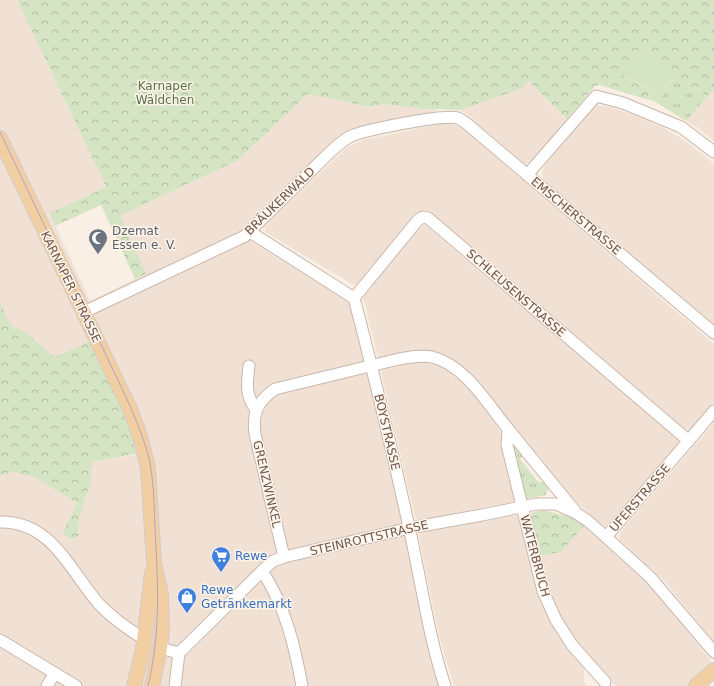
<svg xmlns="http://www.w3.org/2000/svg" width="714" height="686" viewBox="0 0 714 686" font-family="'DejaVu Sans',sans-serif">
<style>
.residential{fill:#f0e1d4}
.grass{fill:url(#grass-tufts)}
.forest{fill:url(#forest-crowns)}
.garden{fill:#d5e5c4}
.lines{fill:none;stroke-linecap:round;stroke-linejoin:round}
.minor-casing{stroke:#c9b7ac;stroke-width:13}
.major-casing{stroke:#d4ccca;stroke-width:16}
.minor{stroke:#fff;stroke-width:11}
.major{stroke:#f2cea3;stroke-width:14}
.tram{stroke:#b2a4c1;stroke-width:1}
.labels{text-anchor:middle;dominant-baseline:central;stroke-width:3;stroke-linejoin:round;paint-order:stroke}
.park-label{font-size:12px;fill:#577446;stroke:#fdf4ea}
.street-label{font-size:12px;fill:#6f564d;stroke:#fdf4ea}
.worship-label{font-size:12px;fill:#5b616d;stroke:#fdf4ea;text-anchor:start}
.shop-label{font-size:12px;fill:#366cbe;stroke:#fdf4ea;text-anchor:start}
</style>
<defs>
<pattern id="grass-tufts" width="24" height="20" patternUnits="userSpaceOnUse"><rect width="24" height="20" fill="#d5e5c4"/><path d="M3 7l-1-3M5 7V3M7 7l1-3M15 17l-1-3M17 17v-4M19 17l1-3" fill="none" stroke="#b1bca1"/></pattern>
<pattern id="forest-crowns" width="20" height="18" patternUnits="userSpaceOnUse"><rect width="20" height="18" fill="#d5e5c4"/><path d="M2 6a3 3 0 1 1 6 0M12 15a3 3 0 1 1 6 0" fill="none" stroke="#b1bca1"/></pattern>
</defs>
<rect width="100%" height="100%" fill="#faefe4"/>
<g class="residential">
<path d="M 0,0 L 17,0 L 106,187 L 50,214 L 90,301 L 145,274 L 120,216 L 237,161 L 308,94 L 369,107 L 382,104 L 436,110 L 430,113 L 363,127 L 253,221 L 243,228 L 252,242 L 351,303 L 403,522 L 414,583 L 426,638 L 440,686 L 0,686 L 0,475 L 14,472 L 34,477 L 77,503 L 62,534 L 78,536 L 79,519 L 91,480 L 92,462 L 145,453 L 96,339 L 54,357 L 27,333 L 11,325 L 0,303 Z"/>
<path d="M 528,81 L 569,122 L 534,161 L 525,164 L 473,120 L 473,118 L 460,110 L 488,100 Z"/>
<path d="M 714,90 L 714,141 L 701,130 L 686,121 Z"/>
<path d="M 596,105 L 610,107 L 631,114 L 664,128 L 687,142 L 714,164 L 714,326 L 544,181 L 542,174 L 544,166 Z"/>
<path d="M 439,124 L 452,124 L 460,127 L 468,133 L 714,344 L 714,402 L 689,430 L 685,429 L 432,213 L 422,211 L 418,213 L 355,286 L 265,232 L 265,226 L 347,147 L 363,140 Z"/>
<path d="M 425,225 L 678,440 L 678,444 L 607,525 L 603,526 L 573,499 L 479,384 L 461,366 L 443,355 L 378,358 L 363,296 L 422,226 Z"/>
<path d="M 422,362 L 442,366 L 448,370 L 467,386 L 492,417 L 499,429 L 503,440 L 517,501 L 416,521 L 381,372 L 383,370 L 409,363 Z"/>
<path d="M 714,423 L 714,642 L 665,582 L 619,539 L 619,535 L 622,531 L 622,530 Z"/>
<path d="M 517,515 L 521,517 L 536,587 L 539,597 L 552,624 L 564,643 L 584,667 L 584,682 L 588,686 L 454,686 L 439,636 L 426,573 L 419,536 L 421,533 Z"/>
<path d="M 584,526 L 635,572 L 657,593 L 711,661 L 709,667 L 688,686 L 616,686 L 584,652 L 564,624 L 550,596 L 540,556 L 561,552 Z"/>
</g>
<g class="grass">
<path d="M 671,80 L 708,96 L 686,121 L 654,101 L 649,100 L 650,90 L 662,96 Z"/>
<path d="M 515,445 L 524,455 L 520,459 L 539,483 L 545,480 L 549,486 L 546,495 L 525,499 L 512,446 Z"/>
</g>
<g class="forest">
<path d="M 17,0 L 714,0 L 714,90 L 708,96 L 671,80 L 675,71 L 623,75 L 650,90 L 649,100 L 599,85 L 595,86 L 567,119 L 528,81 L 521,89 L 460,110 L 426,109 L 382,104 L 369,107 L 308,94 L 237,161 L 120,216 L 146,274 L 135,279 L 101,205 L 55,226 L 50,213 L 106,187 Z"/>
<path d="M 0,303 L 11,325 L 27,333 L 54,357 L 96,339 L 145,452 L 92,462 L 91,480 L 79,519 L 78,536 L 72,539 L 62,534 L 77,503 L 34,477 L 14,472 L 0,475 Z"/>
<path d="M 543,510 L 574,518 L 584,526 L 561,552 L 540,556 L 531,515 L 533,512 Z"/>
</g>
<path class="garden" d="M 637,50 L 676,71 L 662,96 L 623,75 Z"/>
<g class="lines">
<g class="minor-casing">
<g id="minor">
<path d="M 527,175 L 596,96 L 623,103 L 681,127 L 714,152"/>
<path d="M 250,232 L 354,298 C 374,374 392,450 409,527 C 421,580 428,634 445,686"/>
<path d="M 354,298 L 418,220 L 423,217 L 428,218 L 689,441"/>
<path d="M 84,312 L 245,236 L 323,159 C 331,151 339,143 349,137 C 363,130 443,114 458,118 C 460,119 463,121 466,123 L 714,333"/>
<path d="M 249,366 C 247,384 245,395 256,410"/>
<path d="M 714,411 L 606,537 L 650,577 L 714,652"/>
<path d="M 575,511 L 508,429 L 507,445 L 543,591 L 556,620 L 572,645 L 605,682"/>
<path d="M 0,522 C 52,521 70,571 99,604 C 112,618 128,629 144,639"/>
<path d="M 284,557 L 255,434 C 252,413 258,401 275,389 L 399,359 C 410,357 421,355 432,357 C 465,365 487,403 508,429"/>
<path d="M 262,571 C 285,605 295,647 302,686"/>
<path d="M 0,640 L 76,686"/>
<path d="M 160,648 L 179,653 L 262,571 L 273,561 L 284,557 L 410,528 L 482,515 L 536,504 L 556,504 L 576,513 L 588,521 L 606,537"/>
<path d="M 47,686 L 55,673"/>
<path d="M 175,686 L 179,653"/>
</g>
</g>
<g class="major-casing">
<g id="major">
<path d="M 0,138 L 130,409 L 140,436 L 148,468 L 154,563 L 161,594 L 162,629 L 160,648 L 152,686"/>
<path d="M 134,686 L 143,649 L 152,573"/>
<path d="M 696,686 L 714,670"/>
</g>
</g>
<use href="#minor" class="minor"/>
<use href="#major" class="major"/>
<path class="tram" d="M 0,132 L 126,397 C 134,415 142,434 148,454 C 154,478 154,504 155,529 C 158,585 161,631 148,686"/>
</g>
<defs>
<g id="mosque-pin" transform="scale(1)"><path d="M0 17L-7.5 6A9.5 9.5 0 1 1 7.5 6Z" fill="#6b7280" stroke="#fdf4ea"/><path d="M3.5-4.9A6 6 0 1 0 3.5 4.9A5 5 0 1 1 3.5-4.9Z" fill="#fff"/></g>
<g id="supermarket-pin" transform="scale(1)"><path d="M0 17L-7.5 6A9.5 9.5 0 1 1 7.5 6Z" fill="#3f7fe0" stroke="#fdf4ea"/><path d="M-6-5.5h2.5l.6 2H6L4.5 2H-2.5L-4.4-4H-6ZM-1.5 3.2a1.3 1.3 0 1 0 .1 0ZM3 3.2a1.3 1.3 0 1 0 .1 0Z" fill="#fff"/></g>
<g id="shop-pin" transform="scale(1)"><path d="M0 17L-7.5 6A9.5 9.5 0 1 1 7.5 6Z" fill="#3f7fe0" stroke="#fdf4ea"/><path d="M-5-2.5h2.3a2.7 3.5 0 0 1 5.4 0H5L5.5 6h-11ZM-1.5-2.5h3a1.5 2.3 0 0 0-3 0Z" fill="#fff"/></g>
</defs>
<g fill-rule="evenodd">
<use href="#mosque-pin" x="98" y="238"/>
<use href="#supermarket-pin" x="221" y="556"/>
<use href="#shop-pin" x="187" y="597"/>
</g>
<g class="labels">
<g class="park-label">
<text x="165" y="86">Karnaper<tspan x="165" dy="14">Wäldchen</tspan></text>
</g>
<g class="street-label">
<text transform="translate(280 201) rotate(-44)">BRÄUKERWALD</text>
<text transform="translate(576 216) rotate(40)">EMSCHERSTRASSE</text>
<text transform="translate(71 287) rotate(64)">KARNAPER STRASSE</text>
<text transform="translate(516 293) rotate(41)">SCHLEUSENSTRASSE</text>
<text transform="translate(387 432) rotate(77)">BOYSTRASSE</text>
<text transform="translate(267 484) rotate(77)">GRENZWINKEL</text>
<text transform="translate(640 498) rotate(-49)">UFERSTRASSE</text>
<text transform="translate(369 538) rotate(-13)">STEINROTTSTRASSE</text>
<text transform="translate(535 556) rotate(75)">WATERBRUCH</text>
</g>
<g class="worship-label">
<text x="112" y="231">Dzemat<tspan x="112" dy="14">Essen e. V.</tspan></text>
</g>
<g class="shop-label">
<text x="235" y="556">Rewe</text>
<text x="201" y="590">Rewe<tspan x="201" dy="14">Getränkemarkt</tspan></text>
</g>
</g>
</svg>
